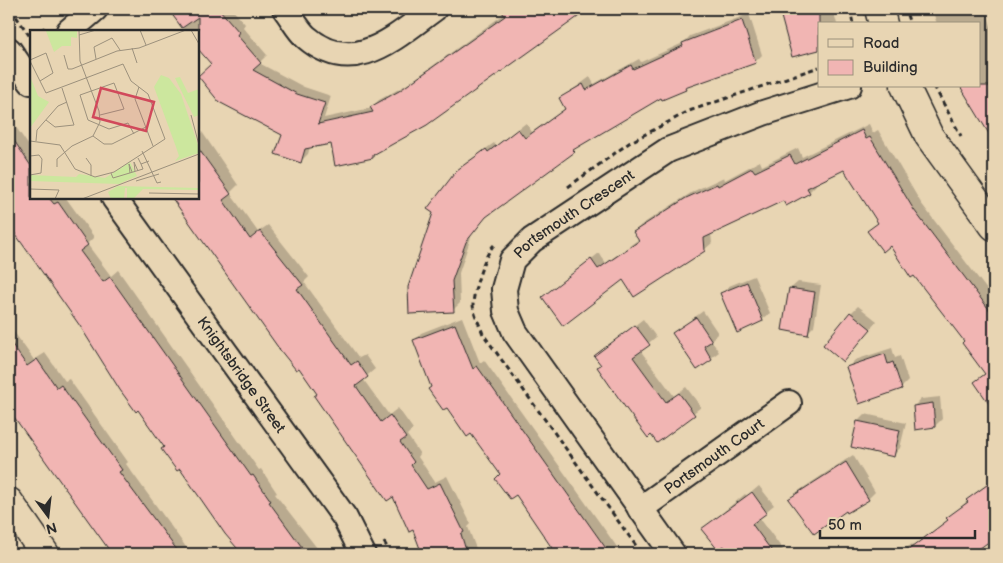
<svg xmlns="http://www.w3.org/2000/svg" width="1003" height="563" viewBox="0 0 1003 563" font-family="'Balsamiq Sans',sans-serif">
<style>
.shadow{fill:#0003}
.building{fill:#f1b5b3;stroke:#2b2b2b}
.lines{fill:none;stroke-linecap:round;stroke-linejoin:round}
.street-casing{stroke:#2b2b2b;stroke-width:28}
.secondary-casing{stroke:#2b2b2b;stroke-width:31}
.path{stroke:#2b2b2b;stroke-width:3;stroke-dasharray:5 4;stroke-linecap:butt}
.street{stroke:#e8d5b3;stroke-width:24}
.secondary{stroke:#e8d5b3;stroke-width:28}
.labels{text-anchor:middle;dominant-baseline:central;stroke-width:4;stroke-linejoin:round;paint-order:stroke}
.street-label{font-size:15px;fill:#2b2b2b;stroke:#e8d5b3}
.inset-road{fill:none;stroke:#9c917d;stroke-width:1}
.view{fill:#d1495b;fill-opacity:0.15;stroke:#d1495b;stroke-width:2.5}
.inset-edge{fill:none;stroke:#2b2b2b;stroke-width:2.5}
</style>
<rect width="100%" height="100%" fill="#e8d5b3"/>
<filter id="ink" filterUnits="userSpaceOnUse"><feTurbulence type="fractalNoise" baseFrequency=".02" numOctaves="2"/><feDisplacementMap in="SourceGraphic" scale="10" xChannelSelector="R" yChannelSelector="G"/><feConvolveMatrix kernelMatrix="1 2 1 2 8 2 1 2 1" color-interpolation-filters="sRGB"/></filter>
<g filter="url(#ink)">
<g class="shadow">
<path d="M 170,9 L 232,9 L 245,24 L 243,27 L 267,55 L 259,63 L 304,87 L 331,96 L 324,118 L 371,108 L 379,100 L 408,84 L 511,9 L 585,9 L 380,150 L 373,157 L 332,142 L 310,147 L 308,154 L 300,162 L 283,135 L 198,47 L 198,31 L 185,31 Z"/>
<path d="M 770,9 L 833,9 L 837,24 L 819,24 L 819,49 L 793,56 L 782,14 L 771,16 Z"/>
<path d="M 932,9 L 986,9 L 994,36 L 994,138 L 988,130 L 979,86 L 979,24 L 937,24 Z"/>
<path d="M 749,14 L 762,55 L 755,62 L 662,96 L 579,146 L 489,213 L 472,234 L 459,273 L 460,303 L 453,310 L 410,312 L 458,171 L 466,163 L 494,143 L 496,146 L 526,123 L 532,132 L 566,108 L 560,99 L 590,77 L 594,84 L 639,59 L 641,62 L 683,43 L 690,36 Z"/>
<path d="M 9,117 L 31,149 L 31,198 L 66,198 L 94,237 L 87,244 L 111,276 L 118,270 L 259,470 L 261,469 L 277,493 L 275,494 L 317,548 L 310,554 L 260,554 L 258,552 L 243,554 L 226,533 L 9,222 Z"/>
<path d="M 869,124 L 873,133 L 878,130 L 921,203 L 994,299 L 994,405 L 975,382 L 985,373 L 965,341 L 890,245 L 869,231 L 879,222 L 844,168 L 815,182 L 816,185 L 809,192 L 784,199 L 711,233 L 712,243 L 704,250 L 623,279 L 543,298 L 599,253 L 606,263 L 639,239 L 634,232 L 641,225 L 694,191 L 724,177 L 725,180 L 760,161 L 762,166 L 798,148 L 802,157 Z"/>
<path d="M 198,126 L 238,185 L 230,193 L 258,232 L 268,225 L 309,277 L 304,282 L 359,358 L 365,355 L 375,369 L 363,379 L 389,415 L 398,408 L 413,429 L 407,435 L 420,454 L 418,457 L 435,482 L 447,476 L 471,524 L 468,527 L 478,554 L 423,554 L 414,528 L 393,495 L 299,367 L 281,349 L 173,198 L 198,198 Z"/>
<path d="M 754,276 L 770,313 L 762,320 L 722,293 L 729,286 Z"/>
<path d="M 798,282 L 821,285 L 814,326 L 807,333 L 790,289 Z"/>
<path d="M 858,306 L 877,321 L 843,361 L 851,313 Z"/>
<path d="M 703,311 L 718,333 L 711,340 L 719,352 L 698,368 L 674,333 Z"/>
<path d="M 462,317 L 480,363 L 484,360 L 622,554 L 560,554 L 472,433 L 433,387 L 414,341 L 421,333 Z"/>
<path d="M 643,319 L 656,337 L 640,350 L 674,396 L 686,387 L 701,407 L 658,441 L 596,356 Z"/>
<path d="M 9,325 L 34,360 L 45,353 L 65,381 L 69,379 L 128,462 L 126,464 L 191,554 L 112,554 L 9,408 Z"/>
<path d="M 892,348 L 895,358 L 900,356 L 908,381 L 901,388 L 848,367 L 855,360 Z"/>
<path d="M 940,397 L 942,419 L 935,426 L 914,406 L 921,399 Z"/>
<path d="M 865,414 L 906,423 L 900,448 L 893,456 L 853,446 L 858,421 Z"/>
<path d="M 853,455 L 875,492 L 868,499 L 847,511 L 846,509 L 790,499 L 797,492 Z"/>
<path d="M 994,479 L 994,537 L 970,554 L 898,554 L 912,544 L 913,546 L 949,519 L 975,493 Z"/>
<path d="M 759,486 L 774,505 L 759,517 L 786,554 L 732,554 L 724,544 L 703,529 L 745,494 L 747,496 Z"/>
</g>
<g class="building">
<path d="M 168,9 L 219,9 L 239,32 L 237,35 L 261,63 L 253,70 L 297,94 L 325,103 L 318,124 L 373,112 L 370,107 L 399,91 L 505,16 L 500,9 L 589,9 L 427,125 L 373,155 L 373,158 L 335,166 L 331,144 L 305,149 L 301,163 L 275,154 L 282,135 L 219,102 L 198,76 L 211,64 L 198,49 L 198,17 L 182,28 Z"/>
<path d="M 779,9 L 819,9 L 819,50 L 792,57 Z"/>
<path d="M 742,20 L 756,63 L 685,88 L 686,90 L 662,100 L 661,98 L 573,150 L 575,152 L 486,217 L 466,242 L 452,281 L 454,312 L 409,314 L 408,287 L 433,213 L 427,209 L 457,170 L 486,149 L 488,152 L 518,129 L 525,138 L 565,109 L 559,98 L 583,84 L 586,90 L 631,65 L 633,69 L 683,46 L 682,43 Z"/>
<path d="M 960,86 L 994,86 L 994,142 Z"/>
<path d="M 862,130 L 866,139 L 870,137 L 914,210 L 994,316 L 994,411 L 974,382 L 985,374 L 962,343 L 964,341 L 914,276 L 911,278 L 890,246 L 883,252 L 867,231 L 878,223 L 844,170 L 807,188 L 810,193 L 786,206 L 783,201 L 704,238 L 705,251 L 634,297 L 623,280 L 563,326 L 542,297 L 591,259 L 598,269 L 639,241 L 633,232 L 686,198 L 717,184 L 718,186 L 752,168 L 755,172 L 790,155 L 795,164 Z"/>
<path d="M 9,133 L 31,166 L 31,198 L 49,198 L 54,204 L 58,202 L 88,245 L 80,251 L 103,282 L 110,277 L 251,476 L 253,475 L 271,501 L 269,502 L 307,554 L 242,554 L 225,534 L 180,469 L 177,471 L 161,449 L 164,447 L 138,410 L 136,412 L 120,390 L 80,326 L 9,225 Z"/>
<path d="M 198,148 L 231,194 L 223,200 L 250,239 L 260,231 L 303,285 L 297,289 L 351,365 L 357,361 L 368,377 L 356,386 L 381,422 L 390,415 L 406,438 L 400,442 L 414,462 L 411,465 L 427,489 L 440,483 L 464,532 L 461,534 L 465,547 L 445,554 L 422,554 L 413,530 L 409,532 L 393,497 L 387,501 L 314,396 L 317,394 L 299,368 L 296,370 L 280,350 L 172,198 L 198,198 Z"/>
<path d="M 747,282 L 763,321 L 737,333 L 720,293 Z"/>
<path d="M 789,288 L 815,292 L 808,335 L 782,330 Z"/>
<path d="M 850,312 L 871,329 L 843,362 L 823,345 Z"/>
<path d="M 696,317 L 712,341 L 704,346 L 712,360 L 697,370 L 672,333 Z"/>
<path d="M 455,324 L 473,369 L 477,366 L 610,554 L 556,554 L 516,495 L 510,499 L 495,479 L 500,474 L 471,434 L 467,437 L 447,408 L 443,410 L 428,389 L 431,387 L 413,340 Z"/>
<path d="M 635,325 L 650,345 L 633,357 L 666,402 L 679,393 L 695,415 L 657,443 L 651,435 L 648,438 L 627,410 L 597,367 L 601,365 L 594,356 Z"/>
<path d="M 9,340 L 27,366 L 37,359 L 57,388 L 61,385 L 122,470 L 119,472 L 180,554 L 112,554 L 9,410 Z"/>
<path d="M 885,354 L 888,364 L 893,362 L 902,389 L 859,404 L 846,367 Z"/>
<path d="M 933,403 L 935,427 L 915,430 L 913,406 Z"/>
<path d="M 857,421 L 900,430 L 894,457 L 851,447 Z"/>
<path d="M 846,462 L 869,500 L 847,513 L 846,511 L 814,534 L 788,499 Z"/>
<path d="M 994,480 L 994,538 L 972,554 L 903,554 L 948,520 L 946,518 L 968,502 L 966,500 Z"/>
<path d="M 752,492 L 767,513 L 752,524 L 774,554 L 730,554 L 724,546 L 718,550 L 701,529 Z"/>
</g>
<g class="lines">
<g class="street-casing">
<g id="street">
<path d="M 285,9 C 292,18 298,30 306,37 C 353,78 394,38 434,9"/>
<path d="M 69,31 L 95,9"/>
<path d="M 9,50 L 31,82"/>
<path id="s1" d="M 114,198 L 345,518 L 363,554"/>
<path id="s2" d="M 640,509 L 789,403"/>
<path id="s3" d="M 673,554 L 515,332 L 506,311 L 504,289 L 512,260 L 532,240 L 668,150 L 763,113 L 849,86"/>
</g>
</g>
<g class="secondary-casing">
<g id="secondary">
<path d="M 879,9 L 883,24"/>
<path d="M 905,86 L 929,136 L 994,226"/>
<path d="M 9,502 L 45,554"/>
</g>
</g>
<g class="path">
<path d="M 11,9 L 31,38"/>
<path d="M 850,9 L 853,24"/>
<path d="M 907,15 L 910,24"/>
<path d="M 41,31 L 47,25"/>
<path d="M 934,86 L 961,136"/>
<path d="M 568,187 L 629,143 L 689,111 L 819,67"/>
<path d="M 494,245 C 484,255 474,289 473,304 C 473,313 480,325 483,334 L 642,554"/>
<path d="M 384,542 L 391,554"/>
</g>
<use href="#street" class="street"/>
<use href="#secondary" class="secondary"/>
</g>
</g>
<g class="labels">
<g class="street-label">
<text stroke="none"><textPath href="#s3" startOffset="425">Portsmouth Crescent</textPath></text>
<text stroke="none"><textPath href="#s1" startOffset="218">Knightsbridge Street</textPath></text>
<text stroke="none"><textPath href="#s2" startOffset="91">Portsmouth Court</textPath></text>
</g>
</g>
<g transform="translate(30 30)">
<rect width="169" height="169" fill="#e8d5b3"/>
<path d="M 16,1 L 47,1 L 47,8 L 41,7 L 41,16 L 32,16 L 24,22 ZM 131,45 L 139,48 L 151,64 L 169,118 L 169,123 L 145,131 L 149,126 L 146,117 L 124,57 ZM 0,46 L 8,66 L 19,72 L 0,98 ZM 150,47 L 158,63 L 169,59 L 169,85 L 164,87 L 145,48 ZM 100,132 L 107,146 L 89,154 L 0,151 L 0,145 L 46,147 L 49,144 L 75,148 ZM 88,156 L 169,158 L 169,160 L 113,159 L 103,169 L 97,169 L 97,158 L 95,158 L 94,169 L 81,169 L 78,162 Z" fill="#cce79e"/>
<path class="inset-road" d="M 110,0 L 116,15M 161,0 L 169,14M 49,5 L 66,0M 102,18 L 107,33M 34,25 L 38,39 L 42,39 L 87,21 L 109,18 L 156,0M 66,29 L 64,17 L 82,8 L 90,20M 0,30 L 16,23 L 23,43 L 10,51M 0,31 L 16,63 L 93,34 L 101,51 L 118,64 L 135,109 L 84,142 L 65,147 L 45,139 L 30,115 L 0,111M 109,57 L 105,69 L 123,116M 70,85 L 94,79 L 84,53 L 50,65 L 58,90 L 79,99 L 98,93 L 104,104M 161,85 L 169,115M 16,90 L 25,97 L 44,95 L 32,58M 63,106 L 74,114 L 82,114 L 116,97M 6,111 L 7,100 L 28,76 L 37,72M 112,121 L 127,153 L 131,152M 0,126 L 9,125 L 12,129 L 11,143 L 0,145M 56,128 L 61,135 L 61,146M 108,128 L 111,134 L 119,131M 27,137 L 27,129 L 42,116 L 63,106 L 70,92 L 69,81 L 50,31 L 49,0M 105,141 L 104,132 L 108,141M 81,143 L 83,148 L 113,139 L 111,134M 100,143 L 99,134 L 102,142M 106,151 L 129,144M 0,159 L 29,160 L 25,169M 119,163 L 169,164M 52,169 L 169,124"/>
<path class="view" d="M 71,58 L 124,72 L 116,101 L 63,87 Z"/>
<rect width="169" height="169" class="inset-edge"/>
</g>
<rect width="1003" height="563" fill="none" stroke="#e8d5b3" stroke-width="30"/>
<rect x="15" y="15" width="973" height="533" fill="none" stroke="#2b2b2b" stroke-width="2" filter="url(#ink)"/>
<rect x="818" y="22" width="162" height="65" fill="#e8d5b3" stroke="#9c917d"/>
<rect x="828" y="39" width="25" height="8" fill="#e8d5b3" stroke="#9c917d"/>
<text x="863" y="48" font-size="15" fill="#2b2b2b">Road</text>
<rect x="828" y="60" width="25" height="15" fill="#f1b5b3" stroke="#9c917d"/>
<text x="863" y="72" font-size="15" fill="#2b2b2b">Building</text>
<g transform="translate(48 516) rotate(165)" stroke="#e8d5b3" stroke-width="4" paint-order="stroke">
<path d="M0-4L9 19L0 12L-9 19Z" fill="#2b2b2b"/>
<text y="-8" font-size="14" font-weight="bold" text-anchor="middle" fill="#2b2b2b">N</text>
</g>
<path d="M820 530v8h155v-8" fill="none" stroke="#2b2b2b" stroke-width="2.5"/>
<text x="828" y="530" font-size="15" fill="#2b2b2b" stroke="#e8d5b3" stroke-width="4" paint-order="stroke">50 m</text>
</svg>
